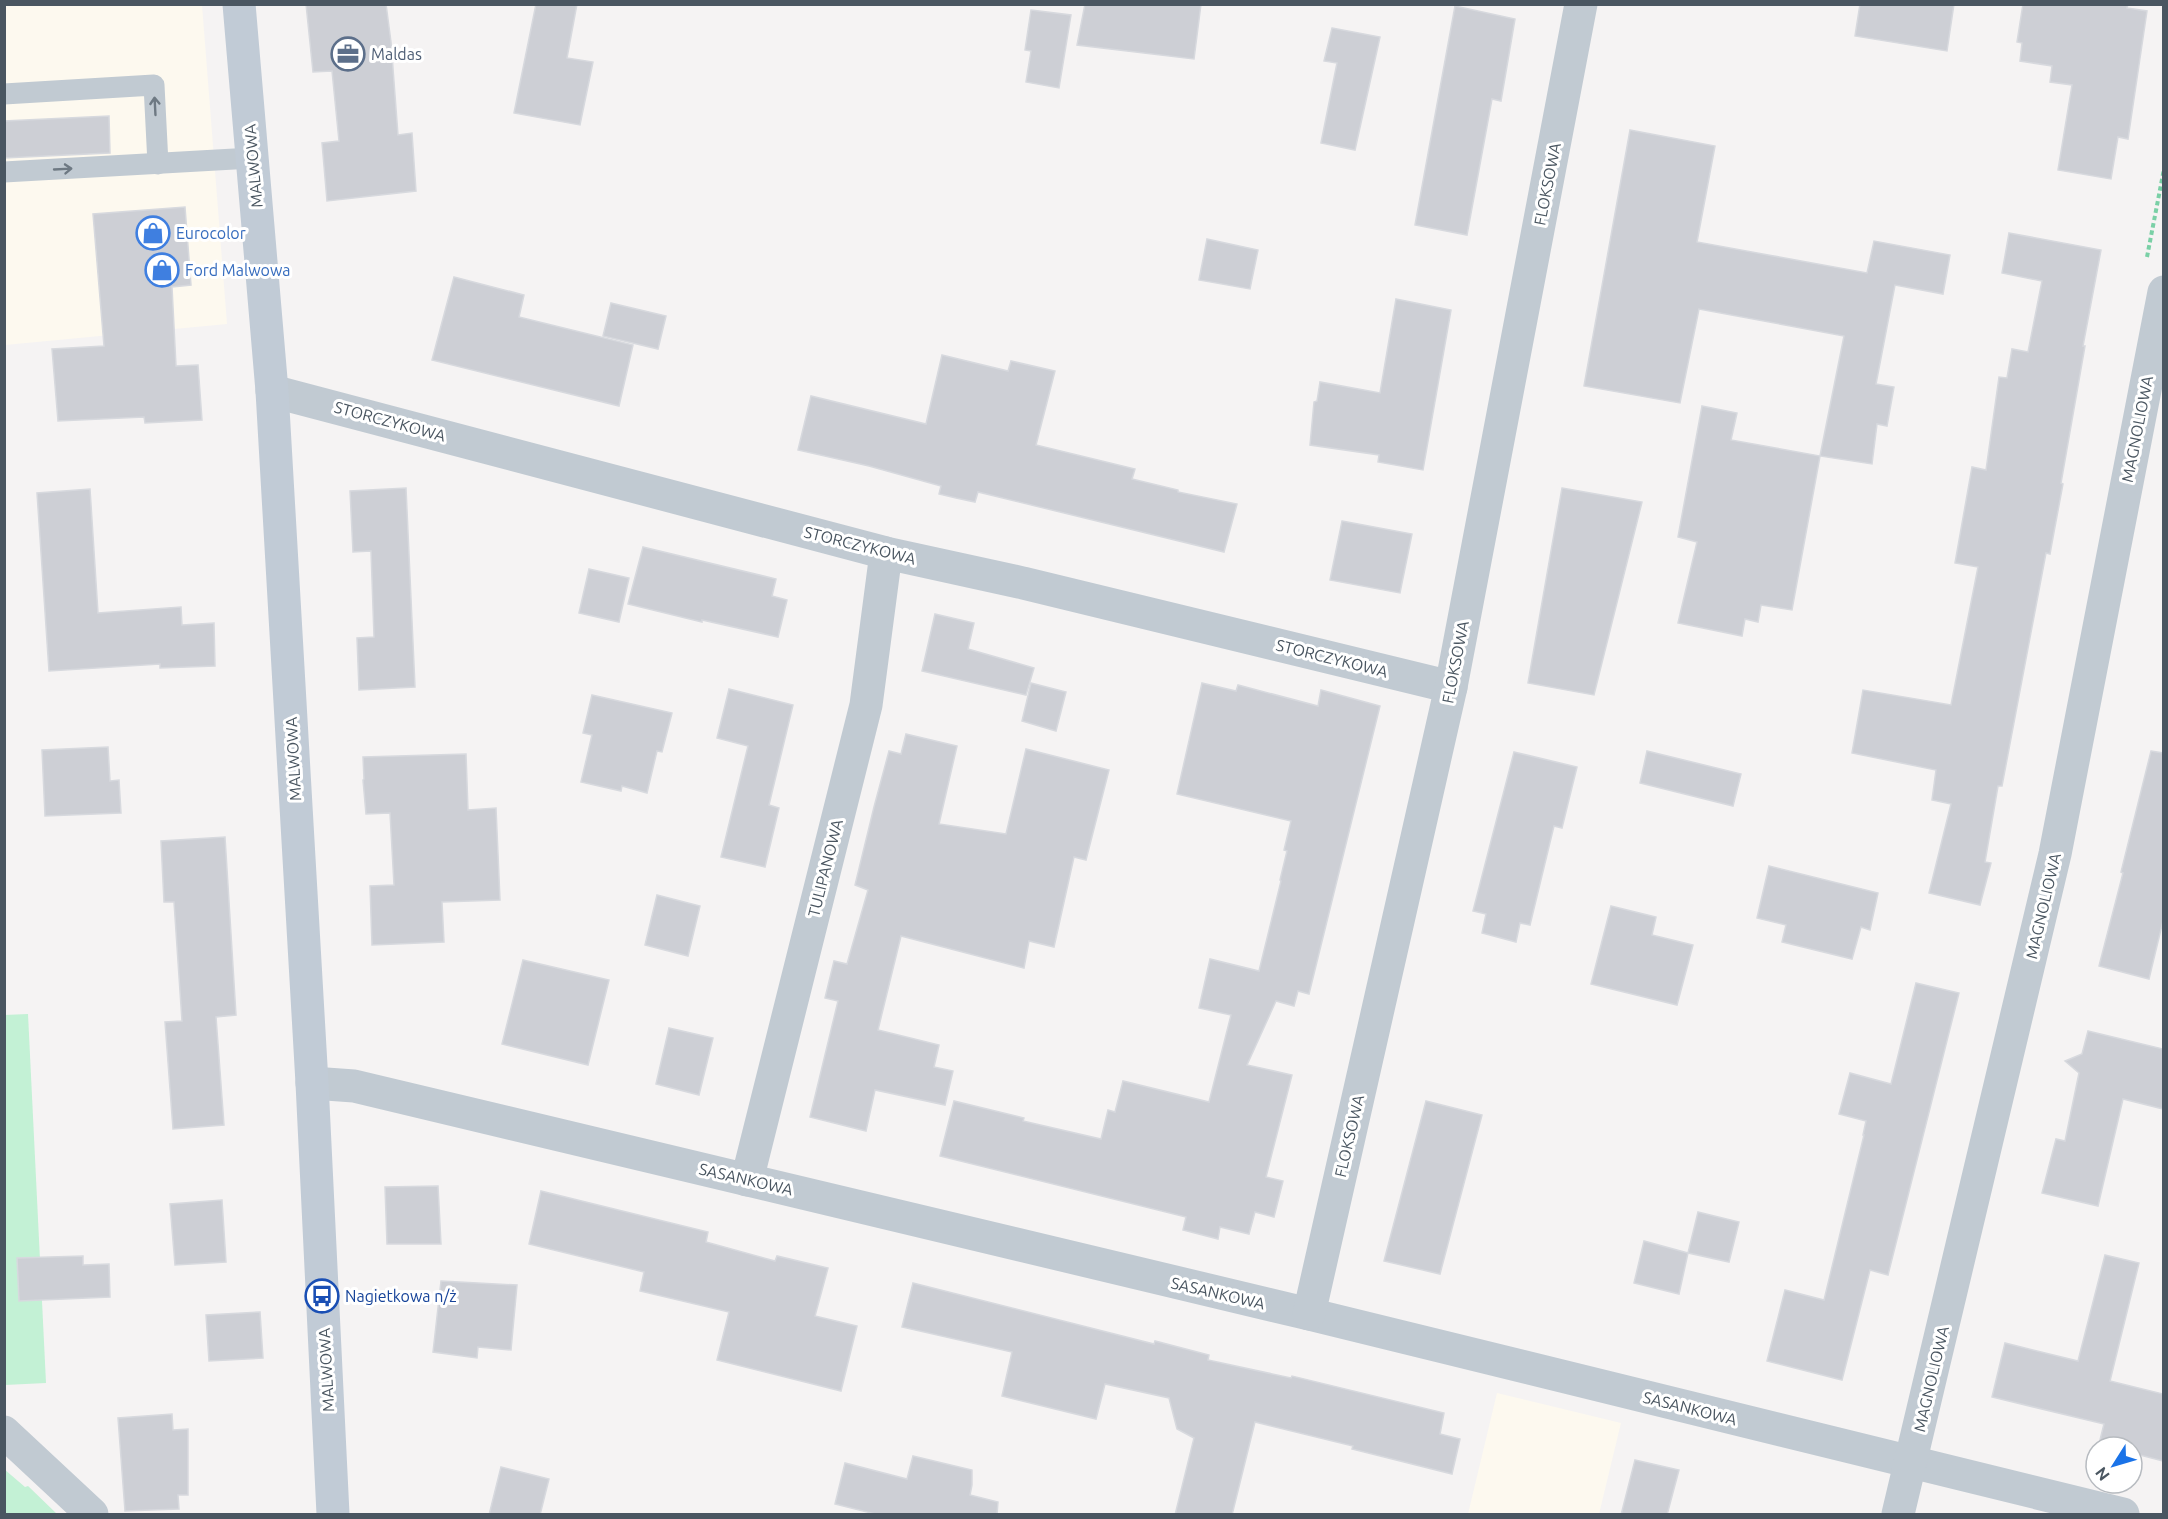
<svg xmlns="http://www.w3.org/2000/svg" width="2168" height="1519" viewBox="0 0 2168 1519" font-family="Ubuntu,sans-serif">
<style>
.commercial{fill:#fdf9ef}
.green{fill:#c3f1d5}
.building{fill:#cdcfd5;stroke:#d7d9de;stroke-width:1.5}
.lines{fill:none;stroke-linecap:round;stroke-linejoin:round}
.path{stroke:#7ad0a6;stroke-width:4;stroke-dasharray:4.5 3;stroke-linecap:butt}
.lane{stroke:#c1cad2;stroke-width:21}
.street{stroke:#c1cad2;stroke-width:33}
.secondary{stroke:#c1cbd6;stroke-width:33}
.oneway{stroke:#6e7983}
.labels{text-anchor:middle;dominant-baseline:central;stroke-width:6;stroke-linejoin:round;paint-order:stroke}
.service-label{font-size:16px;fill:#4e5e75;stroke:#fff;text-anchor:start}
.street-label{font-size:16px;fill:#4a5661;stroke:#fff}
.shop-label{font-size:16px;fill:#366cbe;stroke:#fff;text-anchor:start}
.transit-label{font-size:16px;fill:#164399;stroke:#fff;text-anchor:start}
</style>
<rect width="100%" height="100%" fill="#f5f3f3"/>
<g class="commercial">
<path d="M 5,5 L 202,5 L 227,324 L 5,345 Z"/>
<path d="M 1497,1393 L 1621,1423 L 1599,1514 L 1468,1514 Z"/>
</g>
<g class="green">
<path d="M 28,1014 L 46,1383 L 5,1385 L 4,1015 Z"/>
<path d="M 4,1469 L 25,1487 L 28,1486 L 57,1514 L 5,1514 Z"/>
</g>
<g class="building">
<path d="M 306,4 L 386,4 L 391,42 L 398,135 L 412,133 L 416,191 L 327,201 L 322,143 L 339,141 L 332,71 L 313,72 Z"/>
<path d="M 536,4 L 577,4 L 567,58 L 593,62 L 580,125 L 514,113 Z"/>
<path d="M 1085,4 L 1201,4 L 1194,59 L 1077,45 Z"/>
<path d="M 1860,4 L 1954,4 L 1947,51 L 1855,36 Z"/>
<path d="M 2023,4 L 2128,4 L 2127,8 L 2147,11 L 2128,139 L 2118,137 L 2111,179 L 2058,170 L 2072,85 L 2050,82 L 2052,66 L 2020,61 L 2022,43 L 2017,42 Z"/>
<path d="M 1455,6 L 1515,19 L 1501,101 L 1492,99 L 1467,235 L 1415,225 Z"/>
<path d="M 1031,10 L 1071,15 L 1059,88 L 1026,82 L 1031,51 L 1025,50 Z"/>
<path d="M 1332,28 L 1380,37 L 1355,150 L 1321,143 L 1337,63 L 1324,61 Z"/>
<path d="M 109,116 L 110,153 L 4,158 L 4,121 Z"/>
<path d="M 1630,130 L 1715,146 L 1697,242 L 1867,273 L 1874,241 L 1950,255 L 1943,294 L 1895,285 L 1876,384 L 1894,387 L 1887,426 L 1877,424 L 1872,464 L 1820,456 L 1844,336 L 1699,309 L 1680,403 L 1584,386 Z"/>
<path d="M 185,207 L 191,285 L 172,287 L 176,366 L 198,365 L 202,420 L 145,423 L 144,417 L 58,421 L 52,349 L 104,346 L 93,214 Z"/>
<path d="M 2009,233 L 2101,250 L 2083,346 L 2085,346 L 2061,483 L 2063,484 L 2054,532 L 2050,554 L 2046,553 L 2002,786 L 1998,786 L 1985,862 L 1991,863 L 1980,905 L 1929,893 L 1951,804 L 1932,800 L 1936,770 L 1852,753 L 1863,690 L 1951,705 L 1978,567 L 1955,563 L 1972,467 L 1986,470 L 1999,377 L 2007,378 L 2012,349 L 2028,352 L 2042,281 L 2002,273 Z"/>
<path d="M 1207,239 L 1258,250 L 1250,289 L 1199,280 Z"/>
<path d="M 454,277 L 524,295 L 519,317 L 633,345 L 619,406 L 432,360 Z"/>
<path d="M 1396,299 L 1451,310 L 1423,470 L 1378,462 L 1379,455 L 1310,445 L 1314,402 L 1317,401 L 1320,382 L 1380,393 Z"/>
<path d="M 611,303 L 666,316 L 658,349 L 603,336 Z"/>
<path d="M 942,355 L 1008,371 L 1011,361 L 1055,371 L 1036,445 L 1135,469 L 1132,479 L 1178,490 L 1178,492 L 1237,504 L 1224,552 L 978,492 L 975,502 L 956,498 L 939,494 L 941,486 L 869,466 L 798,450 L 811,396 L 926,424 Z"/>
<path d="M 1702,406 L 1737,413 L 1731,440 L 1820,456 L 1792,610 L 1761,605 L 1758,622 L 1745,619 L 1742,636 L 1678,623 L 1697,542 L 1678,537 Z"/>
<path d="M 406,488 L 415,687 L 359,690 L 357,638 L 374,637 L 371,551 L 353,552 L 350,491 Z"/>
<path d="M 1562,488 L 1642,502 L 1594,695 L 1528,683 Z"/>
<path d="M 90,489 L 98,613 L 181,607 L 182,625 L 214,623 L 215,666 L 160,668 L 160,664 L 49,671 L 37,493 Z"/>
<path d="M 1342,521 L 1412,534 L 1400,593 L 1330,580 Z"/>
<path d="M 643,547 L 776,579 L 772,596 L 787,600 L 778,637 L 702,620 L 702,622 L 628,604 Z"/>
<path d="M 589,569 L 629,578 L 619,622 L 579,613 Z"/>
<path d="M 935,614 L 974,623 L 968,649 L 1034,668 L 1026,695 L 922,671 Z"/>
<path d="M 1031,683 L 1066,692 L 1056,731 L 1022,721 Z"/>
<path d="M 1202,683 L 1236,691 L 1238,685 L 1318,706 L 1321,690 L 1380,706 L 1309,994 L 1298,991 L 1294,1006 L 1276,1001 L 1247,1065 L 1292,1075 L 1266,1177 L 1283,1181 L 1274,1217 L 1255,1212 L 1249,1234 L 1220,1227 L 1218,1239 L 1183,1230 L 1186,1217 L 940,1156 L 954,1101 L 1024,1118 L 1023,1121 L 1101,1139 L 1108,1110 L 1115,1112 L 1123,1081 L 1209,1102 L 1231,1015 L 1199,1008 L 1210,959 L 1259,971 L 1281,881 L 1280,880 L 1287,851 L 1284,850 L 1291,821 L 1177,794 Z"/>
<path d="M 729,689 L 793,705 L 769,805 L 779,808 L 765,867 L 721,857 L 748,746 L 717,738 Z"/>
<path d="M 592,695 L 672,713 L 662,752 L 657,751 L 647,793 L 622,786 L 621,791 L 581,782 L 592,735 L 583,733 Z"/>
<path d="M 906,734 L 957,746 L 939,824 L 1006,834 L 1026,749 L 1109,770 L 1086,860 L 1074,857 L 1054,947 L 1029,941 L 1024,968 L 901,936 L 878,1030 L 939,1045 L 934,1067 L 953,1071 L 945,1105 L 875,1090 L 866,1131 L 810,1117 L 838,1001 L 825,998 L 834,961 L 847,964 L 868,890 L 855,885 L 874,807 L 889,751 L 901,754 Z"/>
<path d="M 108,747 L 110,781 L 119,780 L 121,813 L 45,816 L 42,750 Z"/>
<path d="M 1647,751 L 1741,774 L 1733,806 L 1640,783 Z"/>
<path d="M 2151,751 L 2163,753 L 2163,921 L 2149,979 L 2099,966 L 2123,873 L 2121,872 Z"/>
<path d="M 1514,752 L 1577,767 L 1562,828 L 1554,826 L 1530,925 L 1520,923 L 1516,942 L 1482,933 L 1486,914 L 1473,911 Z"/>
<path d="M 466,754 L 468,810 L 496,808 L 500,900 L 442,902 L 444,942 L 372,945 L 370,886 L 394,885 L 390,813 L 366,814 L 363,780 L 364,779 L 363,757 Z"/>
<path d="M 225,837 L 236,1015 L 216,1017 L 224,1125 L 173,1129 L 165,1022 L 182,1021 L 174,902 L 164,902 L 161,841 Z"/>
<path d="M 1769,866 L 1878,893 L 1870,930 L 1861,927 L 1852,959 L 1782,942 L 1786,925 L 1757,918 Z"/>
<path d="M 657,895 L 700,906 L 688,956 L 645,945 Z"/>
<path d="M 1611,906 L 1656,917 L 1652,935 L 1693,945 L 1677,1005 L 1591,984 Z"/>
<path d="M 523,960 L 609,980 L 588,1065 L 502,1044 Z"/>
<path d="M 1916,983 L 1959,993 L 1888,1275 L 1870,1270 L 1842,1380 L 1767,1361 L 1785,1290 L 1824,1300 L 1864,1135 L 1863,1135 L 1866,1121 L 1839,1114 L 1850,1073 L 1891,1084 Z"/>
<path d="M 669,1028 L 713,1038 L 699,1095 L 656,1084 Z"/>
<path d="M 2088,1031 L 2163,1049 L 2163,1109 L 2123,1099 L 2098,1206 L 2042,1193 L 2056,1139 L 2065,1141 L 2079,1073 L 2065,1061 L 2082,1054 Z"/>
<path d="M 1426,1101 L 1482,1115 L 1440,1274 L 1384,1261 Z"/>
<path d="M 438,1186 L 441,1244 L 387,1244 L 385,1187 Z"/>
<path d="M 541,1191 L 708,1232 L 706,1242 L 775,1261 L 777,1256 L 828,1268 L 815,1316 L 857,1326 L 841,1391 L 717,1360 L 729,1312 L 640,1291 L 644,1272 L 529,1244 Z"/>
<path d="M 222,1200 L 226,1262 L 175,1265 L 170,1204 Z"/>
<path d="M 1698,1212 L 1739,1222 L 1729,1262 L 1688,1253 L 1679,1294 L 1634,1283 L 1644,1241 L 1688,1253 Z"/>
<path d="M 2105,1255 L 2139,1263 L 2110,1381 L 2163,1394 L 2163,1461 L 2132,1453 L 2132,1447 L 2110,1447 L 2099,1444 L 2104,1424 L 1992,1397 L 2005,1343 L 2078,1361 Z"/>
<path d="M 83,1256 L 83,1265 L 109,1264 L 110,1297 L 19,1301 L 17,1258 Z"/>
<path d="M 441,1281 L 517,1285 L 511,1350 L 478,1347 L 477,1358 L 433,1352 Z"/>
<path d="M 913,1283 L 1154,1344 L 1155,1341 L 1209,1355 L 1208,1360 L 1291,1378 L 1292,1376 L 1444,1413 L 1440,1434 L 1460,1439 L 1452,1474 L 1352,1449 L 1353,1446 L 1255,1422 L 1232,1515 L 1175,1515 L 1194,1438 L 1177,1429 L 1169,1398 L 1105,1384 L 1096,1419 L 1002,1396 L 1012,1352 L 902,1327 Z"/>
<path d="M 260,1312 L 263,1358 L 209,1361 L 206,1315 Z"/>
<path d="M 172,1414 L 173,1430 L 188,1429 L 188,1495 L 178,1495 L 179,1509 L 125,1511 L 118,1418 Z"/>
<path d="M 913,1456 L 972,1470 L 972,1485 L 970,1495 L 998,1502 L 997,1515 L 879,1515 L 835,1504 L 845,1463 L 907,1479 Z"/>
<path d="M 1635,1460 L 1679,1470 L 1667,1515 L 1621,1515 Z"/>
<path d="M 501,1467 L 549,1479 L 540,1515 L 489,1515 Z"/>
</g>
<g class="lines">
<path class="path" d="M 2147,257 L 2164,169"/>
<g class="lane">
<path d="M 4,94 L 154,85 L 158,164"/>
<path d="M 4,172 L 252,158"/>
</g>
<g class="street">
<path d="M 272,391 L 886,553 L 1023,583 L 1451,687"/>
<path d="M 312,1083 L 354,1086 L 1309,1314 L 2123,1514"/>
<path d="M 747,1180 L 866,705 L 886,553"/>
<path d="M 1309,1314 L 1451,687 L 1581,4"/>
<path d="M 4,1432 L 92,1514"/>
<path d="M 1898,1514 L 2055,854 L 2164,292"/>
</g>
<path class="secondary" d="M 239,4 L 272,391 L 312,1083 L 333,1514"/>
</g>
<defs><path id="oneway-shaft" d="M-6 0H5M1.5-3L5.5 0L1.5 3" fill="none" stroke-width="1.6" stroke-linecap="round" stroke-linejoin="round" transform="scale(1.5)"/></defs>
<g class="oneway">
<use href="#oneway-shaft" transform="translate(155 106) rotate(-93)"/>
<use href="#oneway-shaft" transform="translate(63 169) rotate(-3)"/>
</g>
<defs>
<g id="office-ring" transform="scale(1.725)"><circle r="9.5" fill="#fff" stroke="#5c6f8a" stroke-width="1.5"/><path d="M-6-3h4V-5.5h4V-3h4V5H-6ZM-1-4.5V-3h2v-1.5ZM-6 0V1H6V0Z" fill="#5c6f8a"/></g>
<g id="shop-ring" transform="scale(1.725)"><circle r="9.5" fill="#fff" stroke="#3f7fe0" stroke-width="1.5"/><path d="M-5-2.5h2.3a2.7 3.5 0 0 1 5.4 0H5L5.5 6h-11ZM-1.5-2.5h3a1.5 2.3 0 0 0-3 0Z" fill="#3f7fe0"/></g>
<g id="bus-ring" transform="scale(1.725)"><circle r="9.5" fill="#fff" stroke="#1a4fb4" stroke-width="1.5"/><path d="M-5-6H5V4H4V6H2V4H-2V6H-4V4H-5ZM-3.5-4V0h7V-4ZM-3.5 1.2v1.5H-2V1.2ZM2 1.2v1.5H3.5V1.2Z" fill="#1a4fb4"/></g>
</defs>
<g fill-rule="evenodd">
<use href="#office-ring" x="348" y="54"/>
<use href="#shop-ring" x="153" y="233"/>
<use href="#shop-ring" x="162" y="270"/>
<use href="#bus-ring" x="322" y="1296"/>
</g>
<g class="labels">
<g class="service-label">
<text x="371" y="54">Maldas</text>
</g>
<g class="street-label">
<text transform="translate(253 166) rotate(-95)">MALWOWA</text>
<text transform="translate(1547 184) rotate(-79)">FLOKSOWA</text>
<text transform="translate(390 421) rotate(15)">STORCZYKOWA</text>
<text transform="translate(2137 429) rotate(-79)">MAGNOLIOWA</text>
<text transform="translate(860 545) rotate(14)">STORCZYKOWA</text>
<text transform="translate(1332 658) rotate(14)">STORCZYKOWA</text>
<text transform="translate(1455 662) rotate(-79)">FLOKSOWA</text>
<text transform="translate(293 759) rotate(-93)">MALWOWA</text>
<text transform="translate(825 868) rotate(-76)">TULIPANOWA</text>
<text transform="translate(2043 906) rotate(-77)">MAGNOLIOWA</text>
<text transform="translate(1349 1136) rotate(-77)">FLOKSOWA</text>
<text transform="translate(746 1179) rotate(13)">SASANKOWA</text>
<text transform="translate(1218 1293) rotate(13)">SASANKOWA</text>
<text transform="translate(326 1370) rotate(-93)">MALWOWA</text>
<text transform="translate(1931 1379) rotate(-77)">MAGNOLIOWA</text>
<text transform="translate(1690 1408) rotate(14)">SASANKOWA</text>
</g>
<g class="shop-label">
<text x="176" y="233">Eurocolor</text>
<text x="185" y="270">Ford Malwowa</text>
</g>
<g class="transit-label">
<text x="345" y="1296">Nagietkowa n/ż</text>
</g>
</g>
<rect width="2168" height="1519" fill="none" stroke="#4a5661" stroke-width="12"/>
<g transform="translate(2114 1465) rotate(233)"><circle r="28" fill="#ffffff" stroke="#b7bbc0" stroke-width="1.5"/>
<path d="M0-4.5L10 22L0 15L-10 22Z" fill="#1a73e8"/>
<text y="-9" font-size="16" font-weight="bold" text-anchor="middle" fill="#4a5661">N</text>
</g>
</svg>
